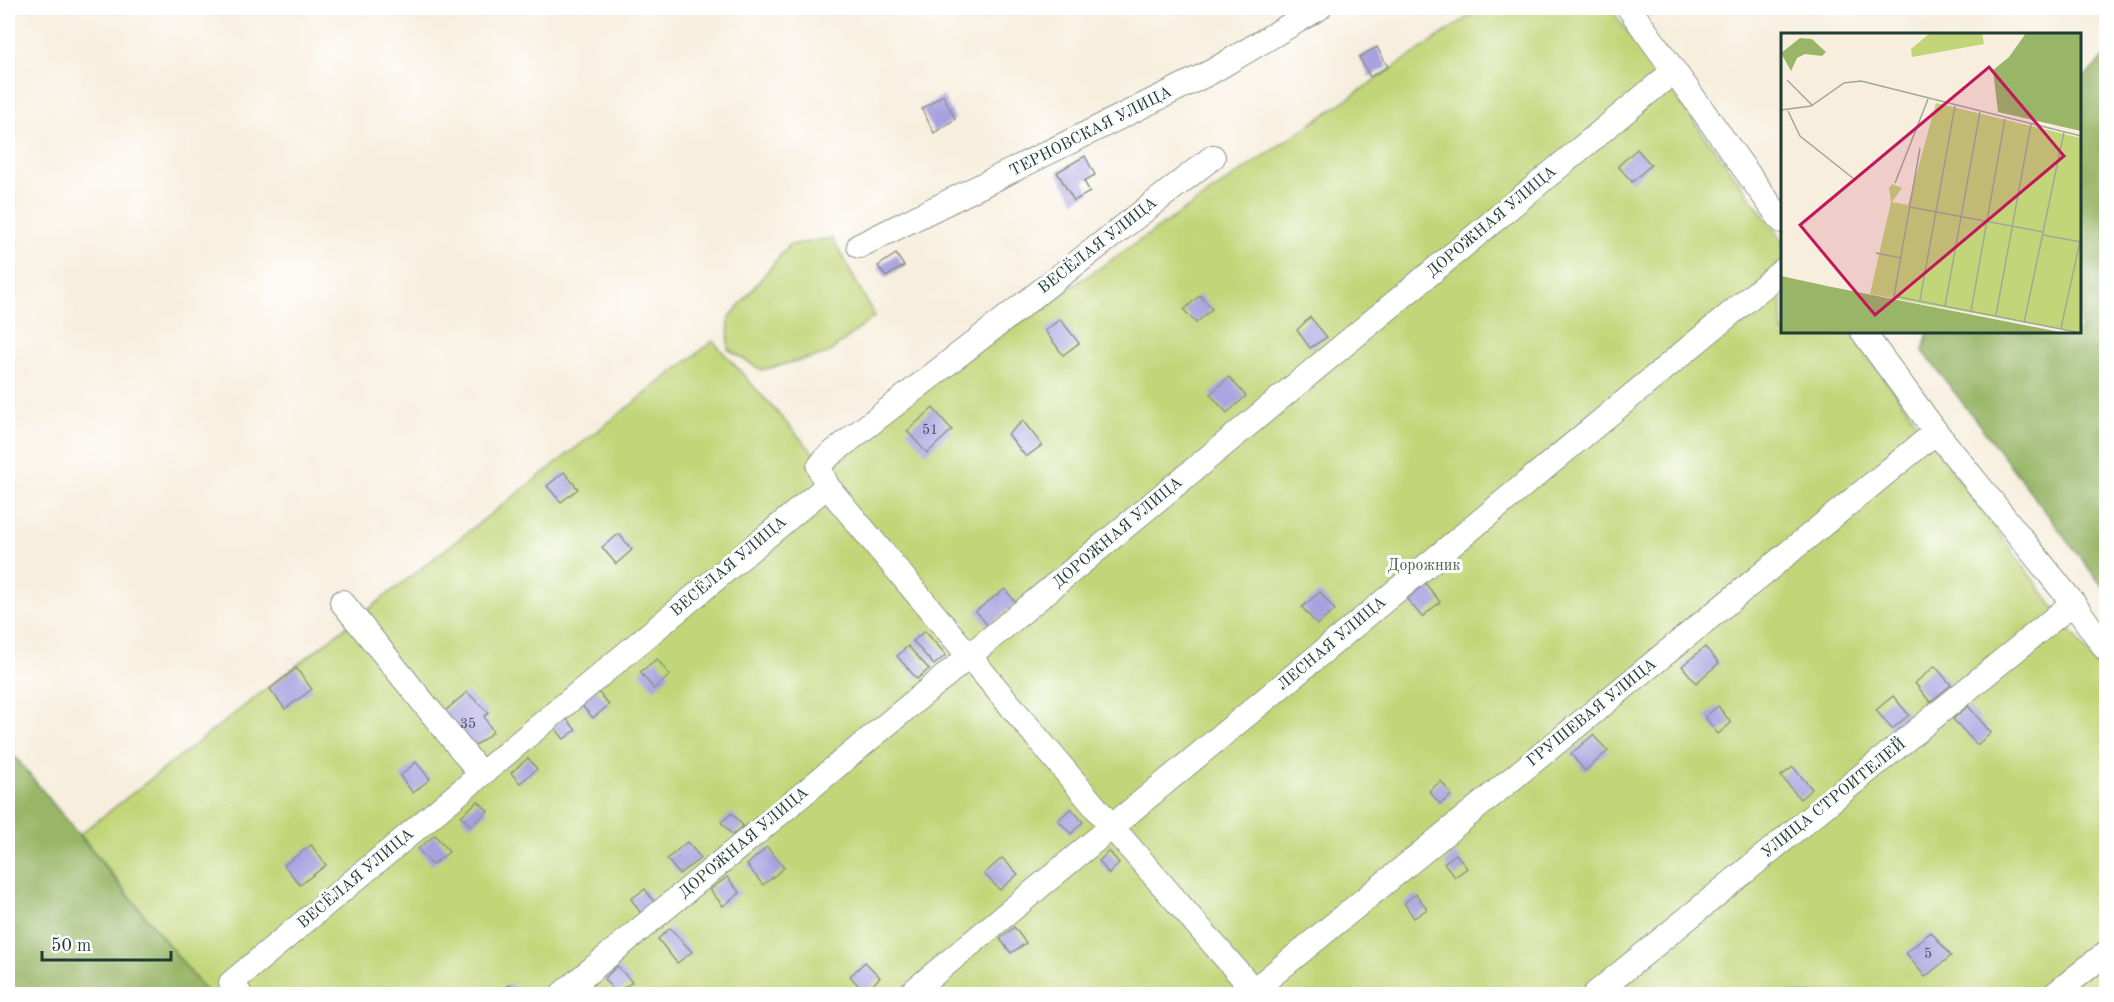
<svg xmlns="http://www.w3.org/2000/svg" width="2114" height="1002" viewBox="0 0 2114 1002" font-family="'Old Standard TT',serif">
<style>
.green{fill:#c2d578;stroke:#708956;stroke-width:1.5}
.forest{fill:#99b668;stroke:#5c7a4e;stroke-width:1.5}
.building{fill:#a9a0e0}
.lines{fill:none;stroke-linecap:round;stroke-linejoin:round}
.minor-casing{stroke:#8b9688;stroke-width:26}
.minor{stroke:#fff;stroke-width:24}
.labels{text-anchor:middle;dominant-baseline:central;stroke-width:6;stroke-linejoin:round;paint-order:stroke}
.number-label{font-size:14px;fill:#42565f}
.street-label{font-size:16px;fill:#1f3d34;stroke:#fff}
.park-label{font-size:16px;fill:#486345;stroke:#fff}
.inset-road{fill:none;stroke:#a1a799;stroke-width:1.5}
.view{fill:#c2185b;fill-opacity:0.15;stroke:#c2185b;stroke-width:3}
.inset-edge{fill:none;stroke:#1f3d34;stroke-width:3}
</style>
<rect width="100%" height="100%" fill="#fff"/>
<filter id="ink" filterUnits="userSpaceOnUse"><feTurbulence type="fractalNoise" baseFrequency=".0167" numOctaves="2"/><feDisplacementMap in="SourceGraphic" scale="12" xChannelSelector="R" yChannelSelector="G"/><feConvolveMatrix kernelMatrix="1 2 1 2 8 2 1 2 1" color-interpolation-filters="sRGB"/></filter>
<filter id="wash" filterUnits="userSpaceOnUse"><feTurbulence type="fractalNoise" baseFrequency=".008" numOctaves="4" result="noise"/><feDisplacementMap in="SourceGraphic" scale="24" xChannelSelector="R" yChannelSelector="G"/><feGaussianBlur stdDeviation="1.35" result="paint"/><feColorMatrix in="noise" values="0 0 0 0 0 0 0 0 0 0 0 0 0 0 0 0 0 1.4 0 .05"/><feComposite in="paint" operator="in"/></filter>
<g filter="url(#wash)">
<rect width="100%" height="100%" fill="#f7eedd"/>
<g class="green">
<path d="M 1481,8 L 1610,8 L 1782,240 L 1782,332 L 1850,332 L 2106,678 L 2106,994 L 208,994 L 80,834 L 713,341 L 819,459 Z"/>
<path d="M 832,238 L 875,316 L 827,354 L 761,370 L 728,349 L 729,318 L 789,245 Z"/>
</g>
<g class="forest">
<path d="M 2106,55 L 2106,591 L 1923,351 L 1928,332 L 2080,332 L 2080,82 Z"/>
<path d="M 8,748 L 208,994 L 8,994 Z"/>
</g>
<g id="blocks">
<g class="building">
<path d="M 1377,47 L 1388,67 L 1370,77 L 1359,57 Z"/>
<path d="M 943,95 L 955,119 L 934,133 L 922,109 Z"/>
<path d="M 1637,149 L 1651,165 L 1632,182 L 1618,166 Z"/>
<path d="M 1085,156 L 1095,175 L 1084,181 L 1090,192 L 1074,201 L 1057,172 Z"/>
<path d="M 896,254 L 904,266 L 886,277 L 878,266 Z"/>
<path d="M 1200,295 L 1212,309 L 1196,323 L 1184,310 Z"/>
<path d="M 1310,317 L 1327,337 L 1310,348 L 1297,330 Z"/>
<path d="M 1060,319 L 1079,343 L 1063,355 L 1045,331 Z"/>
<path d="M 1229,377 L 1246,396 L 1227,413 L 1210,394 Z"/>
<path d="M 933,408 L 952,430 L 927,453 L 907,431 Z"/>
<path d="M 1023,421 L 1042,445 L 1026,457 L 1008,434 Z"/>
<path d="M 564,472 L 578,489 L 561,502 L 547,486 Z"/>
<path d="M 619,534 L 632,550 L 616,564 L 602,547 Z"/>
<path d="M 1425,583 L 1440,602 L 1422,617 L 1407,599 Z"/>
<path d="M 1005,589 L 1016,603 L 988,626 L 976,611 Z"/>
<path d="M 1320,592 L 1335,610 L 1317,625 L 1302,607 Z"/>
<path d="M 925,631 L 946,655 L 934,665 L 913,641 Z"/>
<path d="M 908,646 L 929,669 L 917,679 L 897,656 Z"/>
<path d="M 1705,647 L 1719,663 L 1696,683 L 1682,666 Z"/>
<path d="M 657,659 L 670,675 L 654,689 L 640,672 Z"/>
<path d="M 1935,666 L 1951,685 L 1930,702 L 1915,683 Z"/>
<path d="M 296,668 L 312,689 L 285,709 L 270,689 Z"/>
<path d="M 595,688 L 609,705 L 593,718 L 579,702 Z"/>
<path d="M 467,692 L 489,713 L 484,716 L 493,732 L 472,748 L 439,716 Z"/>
<path d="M 1893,696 L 1909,715 L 1892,729 L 1876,710 Z"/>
<path d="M 1718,706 L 1731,723 L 1718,734 L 1705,717 Z"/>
<path d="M 1968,706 L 1991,733 L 1977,745 L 1953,719 Z"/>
<path d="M 565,717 L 576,730 L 564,739 L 554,727 Z"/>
<path d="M 1593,735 L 1608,751 L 1585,771 L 1571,754 Z"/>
<path d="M 528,758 L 537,769 L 520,783 L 511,773 Z"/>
<path d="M 416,762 L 430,779 L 413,793 L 400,776 Z"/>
<path d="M 1793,767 L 1812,789 L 1800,799 L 1781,776 Z"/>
<path d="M 1441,781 L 1452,795 L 1440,804 L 1429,791 Z"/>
<path d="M 478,801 L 488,811 L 471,826 L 461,816 Z"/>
<path d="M 1071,808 L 1083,822 L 1071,834 L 1058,820 Z"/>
<path d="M 732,813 L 743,826 L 732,835 L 721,822 Z"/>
<path d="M 435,835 L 449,852 L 432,865 L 418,849 Z"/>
<path d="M 687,842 L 701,858 L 679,874 L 667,859 Z"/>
<path d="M 311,845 L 326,865 L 300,885 L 284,865 Z"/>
<path d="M 767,847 L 784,868 L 763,885 L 747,865 Z"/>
<path d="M 1109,851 L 1119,863 L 1109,874 L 1099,861 Z"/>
<path d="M 1456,854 L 1467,868 L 1455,877 L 1444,863 Z"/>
<path d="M 1002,858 L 1018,874 L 1000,890 L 984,874 Z"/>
<path d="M 727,877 L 740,893 L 723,906 L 710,890 Z"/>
<path d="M 645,889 L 656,905 L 642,915 L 631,899 Z"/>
<path d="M 1416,894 L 1427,909 L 1414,918 L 1404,903 Z"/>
<path d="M 1014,927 L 1026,943 L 1011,953 L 1000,939 Z"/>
<path d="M 670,928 L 692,952 L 677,963 L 658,939 Z"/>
<path d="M 1931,932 L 1951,956 L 1925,977 L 1906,953 Z"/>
<path d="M 865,962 L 880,977 L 865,993 L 850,976 Z"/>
<path d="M 617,966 L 632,982 L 616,993 L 604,979 Z"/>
<path d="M 510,984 L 518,994 L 497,994 Z"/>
</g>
</g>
</g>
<g filter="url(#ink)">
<use href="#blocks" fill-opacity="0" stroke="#8b9688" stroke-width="1.5"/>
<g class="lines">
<g class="minor-casing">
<g id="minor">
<path d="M 1629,8 L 1782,221"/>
<path d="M 859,246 L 1211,72 L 1319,8"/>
<path d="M 1863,332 L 1936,432 L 2073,603 L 2106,649"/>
<path d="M 827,486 L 1112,827 L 1257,994"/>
<path d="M 342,602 L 481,774"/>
<path d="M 240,994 L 231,983 L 827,486 L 819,467 L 826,458 L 1213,157"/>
<path d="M 562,994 L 1674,71"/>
<path d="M 910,994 L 1782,271"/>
<path d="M 1249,994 L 1936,432"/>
<path d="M 1595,994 L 2073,603"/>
<path d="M 2055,994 L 2106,953"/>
</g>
</g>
<use href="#minor" class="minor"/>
</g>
</g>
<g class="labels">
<g class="number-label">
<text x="930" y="430">51</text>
<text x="468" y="724">35</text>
<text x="1928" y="954">5</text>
</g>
<g class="street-label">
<text transform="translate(1091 132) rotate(-27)">ТЕРНОВСКАЯ УЛИЦА</text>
<text transform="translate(1492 222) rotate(-40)">ДОРОЖНАЯ УЛИЦА</text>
<text transform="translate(1098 246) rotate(-38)">ВЕСЁЛАЯ УЛИЦА</text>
<text transform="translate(1118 533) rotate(-40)">ДОРОЖНАЯ УЛИЦА</text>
<text transform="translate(729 567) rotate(-40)">ВЕСЁЛАЯ УЛИЦА</text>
<text transform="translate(1332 644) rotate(-40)">ЛЕСНАЯ УЛИЦА</text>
<text transform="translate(1592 713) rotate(-39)">ГРУШЕВАЯ УЛИЦА</text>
<text transform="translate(1834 799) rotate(-39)">УЛИЦА СТРОИТЕЛЕЙ</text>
<text transform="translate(744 843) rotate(-40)">ДОРОЖНАЯ УЛИЦА</text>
<text transform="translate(356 879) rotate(-40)">ВЕСЁЛАЯ УЛИЦА</text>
</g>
<g class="park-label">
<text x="1424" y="566">Дорожник</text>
</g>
</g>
<g transform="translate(1781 33)">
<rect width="300" height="300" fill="#f7eedd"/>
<path d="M 149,0 L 201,0 L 203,11 L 131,24 L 130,16 ZM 155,70 L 300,105 L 300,300 L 89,261 L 110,169 L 108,155 L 111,151 L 121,155 L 111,169 L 127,172 Z" fill="#c2d578"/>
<path d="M 245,0 L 300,0 L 300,98 L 217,79 L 212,37 L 228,24 ZM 19,5 L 31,6 L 45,19 L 41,23 L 24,21 L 16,25 L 10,38 L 0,20 ZM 0,243 L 46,253 L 284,300 L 0,300 Z" fill="#99b668"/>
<path class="inset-road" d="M 6,47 L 31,72M 0,77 L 30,73 L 63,50 L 80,48 L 300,103M 7,78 L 19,103 L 73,146M 139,115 L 113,263 L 300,300M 114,150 L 147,66M 129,174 L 262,199M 262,202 L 300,209M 95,220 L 120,225M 139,267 L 174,73M 164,273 L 199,79M 190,278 L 224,86M 215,282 L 250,91M 243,290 L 283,99M 280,295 L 300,204"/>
<path class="view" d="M 208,34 L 283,123 L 94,282 L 19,192 Z"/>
<rect width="300" height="300" class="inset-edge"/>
</g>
<rect width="2114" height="1002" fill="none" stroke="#fff" stroke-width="30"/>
<path d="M42 951v9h129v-9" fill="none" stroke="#1f3d34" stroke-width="3"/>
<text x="51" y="951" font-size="18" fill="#1f3d34" stroke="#ffffff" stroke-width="4.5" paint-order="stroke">50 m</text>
</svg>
